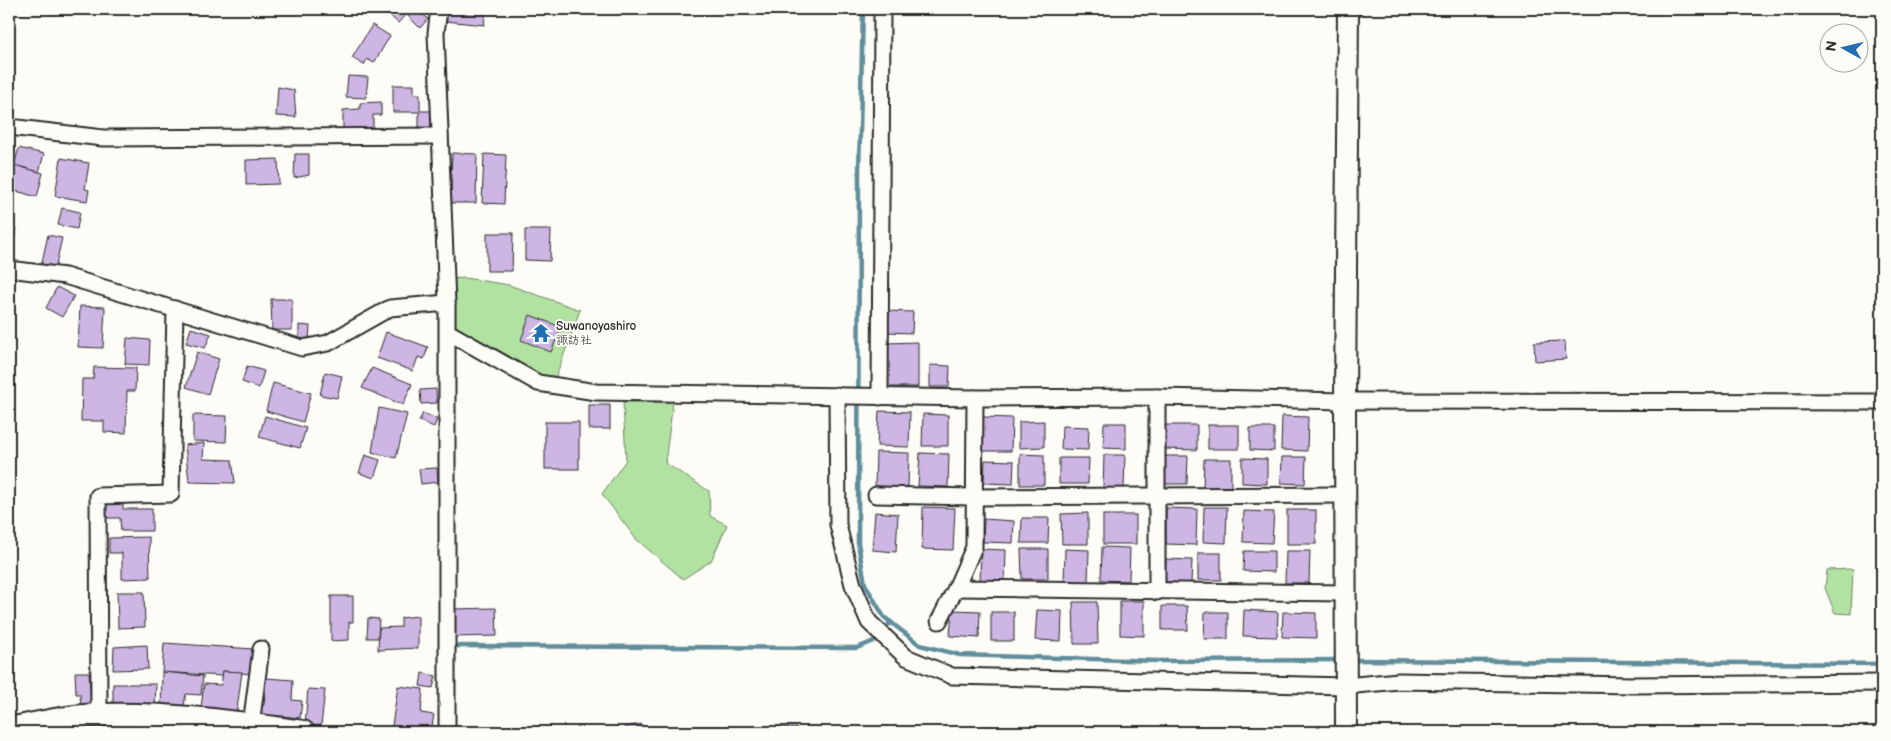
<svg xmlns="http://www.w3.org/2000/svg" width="1891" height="741" viewBox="0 0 1891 741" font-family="'Balsamiq Sans','Klee One',sans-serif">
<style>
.green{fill:#b2e2a1;stroke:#6e8666}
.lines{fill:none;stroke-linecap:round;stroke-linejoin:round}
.stream{stroke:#618e9b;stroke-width:4.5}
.building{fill:#cdb5e4;stroke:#2b2b2b}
.minor-casing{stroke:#2b2b2b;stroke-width:19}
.tertiary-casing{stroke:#2b2b2b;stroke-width:24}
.secondary-casing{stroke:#2b2b2b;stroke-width:26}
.minor{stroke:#fdfcf7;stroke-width:15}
.tertiary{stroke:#fdfcf7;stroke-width:20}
.secondary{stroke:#fdfcf7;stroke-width:22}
.labels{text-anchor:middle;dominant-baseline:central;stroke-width:4;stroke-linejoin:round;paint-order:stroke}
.poi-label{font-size:12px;fill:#2b2b2b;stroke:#fdfcf7;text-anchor:start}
</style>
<rect width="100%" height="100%" fill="#fdfcf7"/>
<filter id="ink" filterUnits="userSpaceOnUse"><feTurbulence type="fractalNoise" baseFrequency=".02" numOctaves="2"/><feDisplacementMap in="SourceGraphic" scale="10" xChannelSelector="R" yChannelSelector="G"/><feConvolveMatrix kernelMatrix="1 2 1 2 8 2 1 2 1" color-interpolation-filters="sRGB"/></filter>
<g filter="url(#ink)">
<g class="green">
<path d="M 465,278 L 509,285 L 580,310 L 554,382 L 539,379 L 450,330 L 450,279 Z"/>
<path d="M 623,402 L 673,402 L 665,463 L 709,491 L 710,516 L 727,525 L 711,561 L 683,579 L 636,539 L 602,494 L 626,460 Z"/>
<path d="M 1853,569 L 1851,614 L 1835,613 L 1825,588 L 1827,570 Z"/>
</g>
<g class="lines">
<g class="stream">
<path d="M 863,9 L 859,172 L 858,543 L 865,584 L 884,617 L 920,645 L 960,655 L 1158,661 L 1341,660"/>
<path d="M 456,646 L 857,648 L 874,641 L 891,622"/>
<path d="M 1351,660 L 1882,664"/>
</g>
</g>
<g class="building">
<path d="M 383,9 L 417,9 L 428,19 L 420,28 L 406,14 L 398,23 Z"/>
<path d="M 446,9 L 486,9 L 484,25 L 446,21 Z"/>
<path d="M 372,25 L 390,36 L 374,63 L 367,59 L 364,65 L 352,58 Z"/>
<path d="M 348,76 L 368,77 L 366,98 L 346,97 Z"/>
<path d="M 393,85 L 414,85 L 414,94 L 420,94 L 420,111 L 432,111 L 432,131 L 419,131 L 419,112 L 393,112 Z"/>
<path d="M 278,87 L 294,90 L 296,117 L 276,116 Z"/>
<path d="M 381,102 L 381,115 L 373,115 L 373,129 L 343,130 L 343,110 L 360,109 L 360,103 Z"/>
<path d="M 19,148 L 44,154 L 39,172 L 14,165 Z"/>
<path d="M 452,153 L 477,154 L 476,203 L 450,203 Z"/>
<path d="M 295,154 L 309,154 L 309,175 L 294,178 Z"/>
<path d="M 484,154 L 506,155 L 504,204 L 482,203 Z"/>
<path d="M 61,158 L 89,163 L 85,189 L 89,190 L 87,201 L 55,196 Z"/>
<path d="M 278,159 L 279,184 L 246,185 L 246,160 Z"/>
<path d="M 14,165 L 43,173 L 37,197 L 9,189 Z"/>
<path d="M 62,208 L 80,212 L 77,229 L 58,225 Z"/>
<path d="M 9,226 L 17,229 L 13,241 L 9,239 Z"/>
<path d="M 525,230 L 551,230 L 550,261 L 525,260 Z"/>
<path d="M 487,233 L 513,233 L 512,271 L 487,271 Z"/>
<path d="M 48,235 L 62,238 L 55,269 L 41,266 Z"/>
<path d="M 57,287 L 74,296 L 62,317 L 46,308 Z"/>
<path d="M 271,299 L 292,299 L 292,330 L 272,330 Z"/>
<path d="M 80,306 L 105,307 L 103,348 L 78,347 Z"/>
<path d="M 886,311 L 913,312 L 912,333 L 886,332 Z"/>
<path d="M 530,315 L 561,327 L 551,352 L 521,340 Z"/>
<path d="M 299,325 L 310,326 L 309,340 L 299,339 Z"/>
<path d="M 191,328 L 211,334 L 205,348 L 186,343 Z"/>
<path d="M 386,332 L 428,347 L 424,359 L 418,357 L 413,371 L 377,358 Z"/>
<path d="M 127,338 L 150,340 L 149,365 L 125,364 Z"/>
<path d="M 1565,341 L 1566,359 L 1535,361 L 1534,342 Z"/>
<path d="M 918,342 L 918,387 L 885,387 L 886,343 Z"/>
<path d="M 197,352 L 219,359 L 208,394 L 186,387 Z"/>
<path d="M 930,365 L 950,366 L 949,387 L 930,387 Z"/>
<path d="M 247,366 L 264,371 L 259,388 L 242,382 Z"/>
<path d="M 94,367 L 136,368 L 135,391 L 127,391 L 126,433 L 104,432 L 104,421 L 81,421 L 82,379 L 93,379 Z"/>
<path d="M 372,368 L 412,384 L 403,405 L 362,388 Z"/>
<path d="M 325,372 L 342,376 L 337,398 L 320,395 Z"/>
<path d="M 273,383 L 311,393 L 303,422 L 266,411 Z"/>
<path d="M 436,389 L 437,403 L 421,404 L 420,390 Z"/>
<rect x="589" y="405" width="21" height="24"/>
<path d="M 379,408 L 407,414 L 396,458 L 372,452 Z"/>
<path d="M 879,411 L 910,412 L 909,447 L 877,446 Z"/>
<path d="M 423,413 L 437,419 L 434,427 L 419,421 Z"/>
<path d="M 923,414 L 948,415 L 948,446 L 922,446 Z"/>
<path d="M 193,415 L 227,416 L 226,442 L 193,441 Z"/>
<path d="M 265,416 L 306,428 L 300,448 L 259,437 Z"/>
<path d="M 1282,416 L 1308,417 L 1307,451 L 1281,450 Z"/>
<path d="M 983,417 L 1012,418 L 1011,451 L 982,451 Z"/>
<path d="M 1044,421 L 1044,447 L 1019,448 L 1019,422 Z"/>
<rect x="545" y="422" width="34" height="47"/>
<path d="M 1104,423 L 1126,423 L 1126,449 L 1103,448 Z"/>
<path d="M 1165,425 L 1197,425 L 1197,450 L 1165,449 Z"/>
<rect x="1208" y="425" width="31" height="24"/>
<path d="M 1062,426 L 1089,427 L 1088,450 L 1061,449 Z"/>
<path d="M 1250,428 L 1274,428 L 1274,451 L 1250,450 Z"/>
<path d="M 204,443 L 203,459 L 232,460 L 235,483 L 189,482 L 185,445 Z"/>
<path d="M 876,452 L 909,453 L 908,487 L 875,486 Z"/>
<path d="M 920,453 L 949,454 L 948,487 L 918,486 Z"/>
<path d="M 1020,454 L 1044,455 L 1044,485 L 1020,485 Z"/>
<path d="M 365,455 L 380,460 L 374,478 L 359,473 Z"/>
<path d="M 1104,455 L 1125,455 L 1124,489 L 1103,489 Z"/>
<path d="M 1165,456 L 1188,456 L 1187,484 L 1165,484 Z"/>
<path d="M 1282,457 L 1306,457 L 1305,484 L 1281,483 Z"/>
<path d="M 1059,458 L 1089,458 L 1088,484 L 1059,484 Z"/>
<path d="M 1242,458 L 1267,459 L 1267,484 L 1242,483 Z"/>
<path d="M 1204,459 L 1231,459 L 1231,487 L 1203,487 Z"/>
<path d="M 985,460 L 1014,461 L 1013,484 L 984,483 Z"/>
<path d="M 437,468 L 438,482 L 421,484 L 419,469 Z"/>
<path d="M 104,503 L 123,503 L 123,509 L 152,509 L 152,531 L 121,531 L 120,518 L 104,518 Z"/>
<path d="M 923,507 L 955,508 L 953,550 L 922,549 Z"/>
<path d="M 1204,507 L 1227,507 L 1226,543 L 1203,542 Z"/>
<path d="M 1166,508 L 1197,509 L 1196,545 L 1166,544 Z"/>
<rect x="1287" y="510" width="29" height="34"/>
<path d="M 1244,511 L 1274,512 L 1272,543 L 1243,542 Z"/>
<path d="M 875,512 L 898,514 L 896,552 L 872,550 Z"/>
<path d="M 1088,513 L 1088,544 L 1062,544 L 1061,514 Z"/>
<rect x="1103" y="515" width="33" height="29"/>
<path d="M 1022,518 L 1049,518 L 1048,543 L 1021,543 Z"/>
<path d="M 984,519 L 1014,521 L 1013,543 L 983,542 Z"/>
<path d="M 149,537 L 150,578 L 122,579 L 122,553 L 109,553 L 109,538 Z"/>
<path d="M 1102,547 L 1130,548 L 1129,581 L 1101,580 Z"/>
<path d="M 981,549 L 1006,550 L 1005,583 L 980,583 Z"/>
<path d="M 1021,549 L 1048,549 L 1048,579 L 1022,579 Z"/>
<path d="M 1065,549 L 1089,550 L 1088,582 L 1064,581 Z"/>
<path d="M 1244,551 L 1274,551 L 1274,572 L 1243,571 Z"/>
<path d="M 1286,551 L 1310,551 L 1309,583 L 1285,583 Z"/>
<rect x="1198" y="553" width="23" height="27"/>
<path d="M 1166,559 L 1192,560 L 1191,583 L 1165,582 Z"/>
<path d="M 117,592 L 144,592 L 145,627 L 118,628 Z"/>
<path d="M 331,596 L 353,596 L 353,622 L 349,622 L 349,640 L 331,641 Z"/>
<path d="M 1120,601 L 1144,601 L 1144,636 L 1120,635 Z"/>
<path d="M 1073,602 L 1097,602 L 1098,644 L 1074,644 Z"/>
<path d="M 1162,606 L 1187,606 L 1188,630 L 1162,630 Z"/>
<path d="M 496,608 L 497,636 L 453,637 L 452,609 Z"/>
<path d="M 952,610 L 980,611 L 979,638 L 950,636 Z"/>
<path d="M 1037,610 L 1062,611 L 1061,641 L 1035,640 Z"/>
<path d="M 1244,610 L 1278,612 L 1277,637 L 1243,636 Z"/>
<rect x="991" y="612" width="23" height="29"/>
<path d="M 1205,612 L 1228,612 L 1228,639 L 1204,639 Z"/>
<path d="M 1283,612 L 1316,613 L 1316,638 L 1282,637 Z"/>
<path d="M 418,616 L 418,648 L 378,650 L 379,628 L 401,627 L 401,618 Z"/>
<path d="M 368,618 L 379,619 L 378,638 L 367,638 Z"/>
<path d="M 164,643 L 254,649 L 251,674 L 223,671 L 222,676 L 162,672 Z"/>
<path d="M 147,645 L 148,669 L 113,670 L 114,647 Z"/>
<path d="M 223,671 L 242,672 L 236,717 L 201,708 L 204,684 L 221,685 Z"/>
<path d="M 75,672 L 89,672 L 91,707 L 81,707 L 80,694 L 76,694 Z"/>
<path d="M 162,672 L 203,676 L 201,695 L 186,694 L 183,711 L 161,710 Z"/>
<path d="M 422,673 L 436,676 L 433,688 L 420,686 Z"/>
<path d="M 266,678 L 293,680 L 292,700 L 302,701 L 300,718 L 272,715 L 271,722 L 257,721 L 259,705 L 264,705 Z"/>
<path d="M 113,684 L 156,684 L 155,707 L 113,706 Z"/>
<path d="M 398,686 L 423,689 L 421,713 L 434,715 L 431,732 L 391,732 Z"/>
<path d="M 308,689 L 325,690 L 321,726 L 305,725 Z"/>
<path d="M 641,724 L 642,732 L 626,732 L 625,727 Z"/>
<path d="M 141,725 L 160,727 L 160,732 L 140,732 Z"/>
<path d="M 81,727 L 94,729 L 94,732 L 80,732 Z"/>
<path d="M 764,727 L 797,728 L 796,732 L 764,732 Z"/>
<path d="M 165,728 L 188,730 L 187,732 L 164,732 Z"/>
<rect x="1065" y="730" width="32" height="2"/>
</g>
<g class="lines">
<g class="minor-casing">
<g id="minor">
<path d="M 439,9 L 436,33 L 447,303 L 447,732"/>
<path d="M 9,127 L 103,138 L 440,136"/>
<path d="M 9,269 L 65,276 L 302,348 L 328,343 L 390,308 L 447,303"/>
<path d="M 448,332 L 538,383 L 596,392 L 975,398 L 1157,397 L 1345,401 L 1882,402"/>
<path d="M 837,395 L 838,525 L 853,585 L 869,622 L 906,657 L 952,676 L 1345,686 L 1399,681 L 1633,685 L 1882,683"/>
<path d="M 880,397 L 882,9"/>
<path d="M 975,398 L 974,547 L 956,588 L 1345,593"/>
<path d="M 876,495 L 973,497 L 1345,495"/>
<path d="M 1157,592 L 1157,397"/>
<path d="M 939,621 L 956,588"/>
<path d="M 99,715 L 98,496 L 171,494 L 175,309"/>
<path d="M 251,725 L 261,649"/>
</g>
</g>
<g class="tertiary-casing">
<path id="tertiary" d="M 1346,732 L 1345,401 L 1348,9"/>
</g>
<g class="secondary-casing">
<path id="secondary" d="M 9,729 C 39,723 69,716 100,715 C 168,713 236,722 303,732"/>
</g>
<use href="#minor" class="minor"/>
<use href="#tertiary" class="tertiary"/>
<use href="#secondary" class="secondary"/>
</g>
</g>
<defs>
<g id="temple-bare" transform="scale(1.5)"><path d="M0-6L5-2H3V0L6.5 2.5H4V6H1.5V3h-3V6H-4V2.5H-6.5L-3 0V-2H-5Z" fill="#1f6fb2" stroke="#fdfcf7" stroke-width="2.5" paint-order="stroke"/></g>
</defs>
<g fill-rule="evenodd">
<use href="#temple-bare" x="541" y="333"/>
</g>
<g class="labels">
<g class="poi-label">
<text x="556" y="326">Suwanoyashiro<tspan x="556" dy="14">諏訪社</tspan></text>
</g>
</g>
<rect width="1891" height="741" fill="none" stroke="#fdfcf7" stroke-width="30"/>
<rect x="15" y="15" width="1861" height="711" fill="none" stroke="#2b2b2b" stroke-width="2" filter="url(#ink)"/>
<g transform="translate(1844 48) rotate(278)"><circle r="24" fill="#fdfcf7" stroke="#a9a8a5"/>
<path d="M0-4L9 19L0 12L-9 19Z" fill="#1f6fb2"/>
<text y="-8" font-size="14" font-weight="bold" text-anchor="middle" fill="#2b2b2b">N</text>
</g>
</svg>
